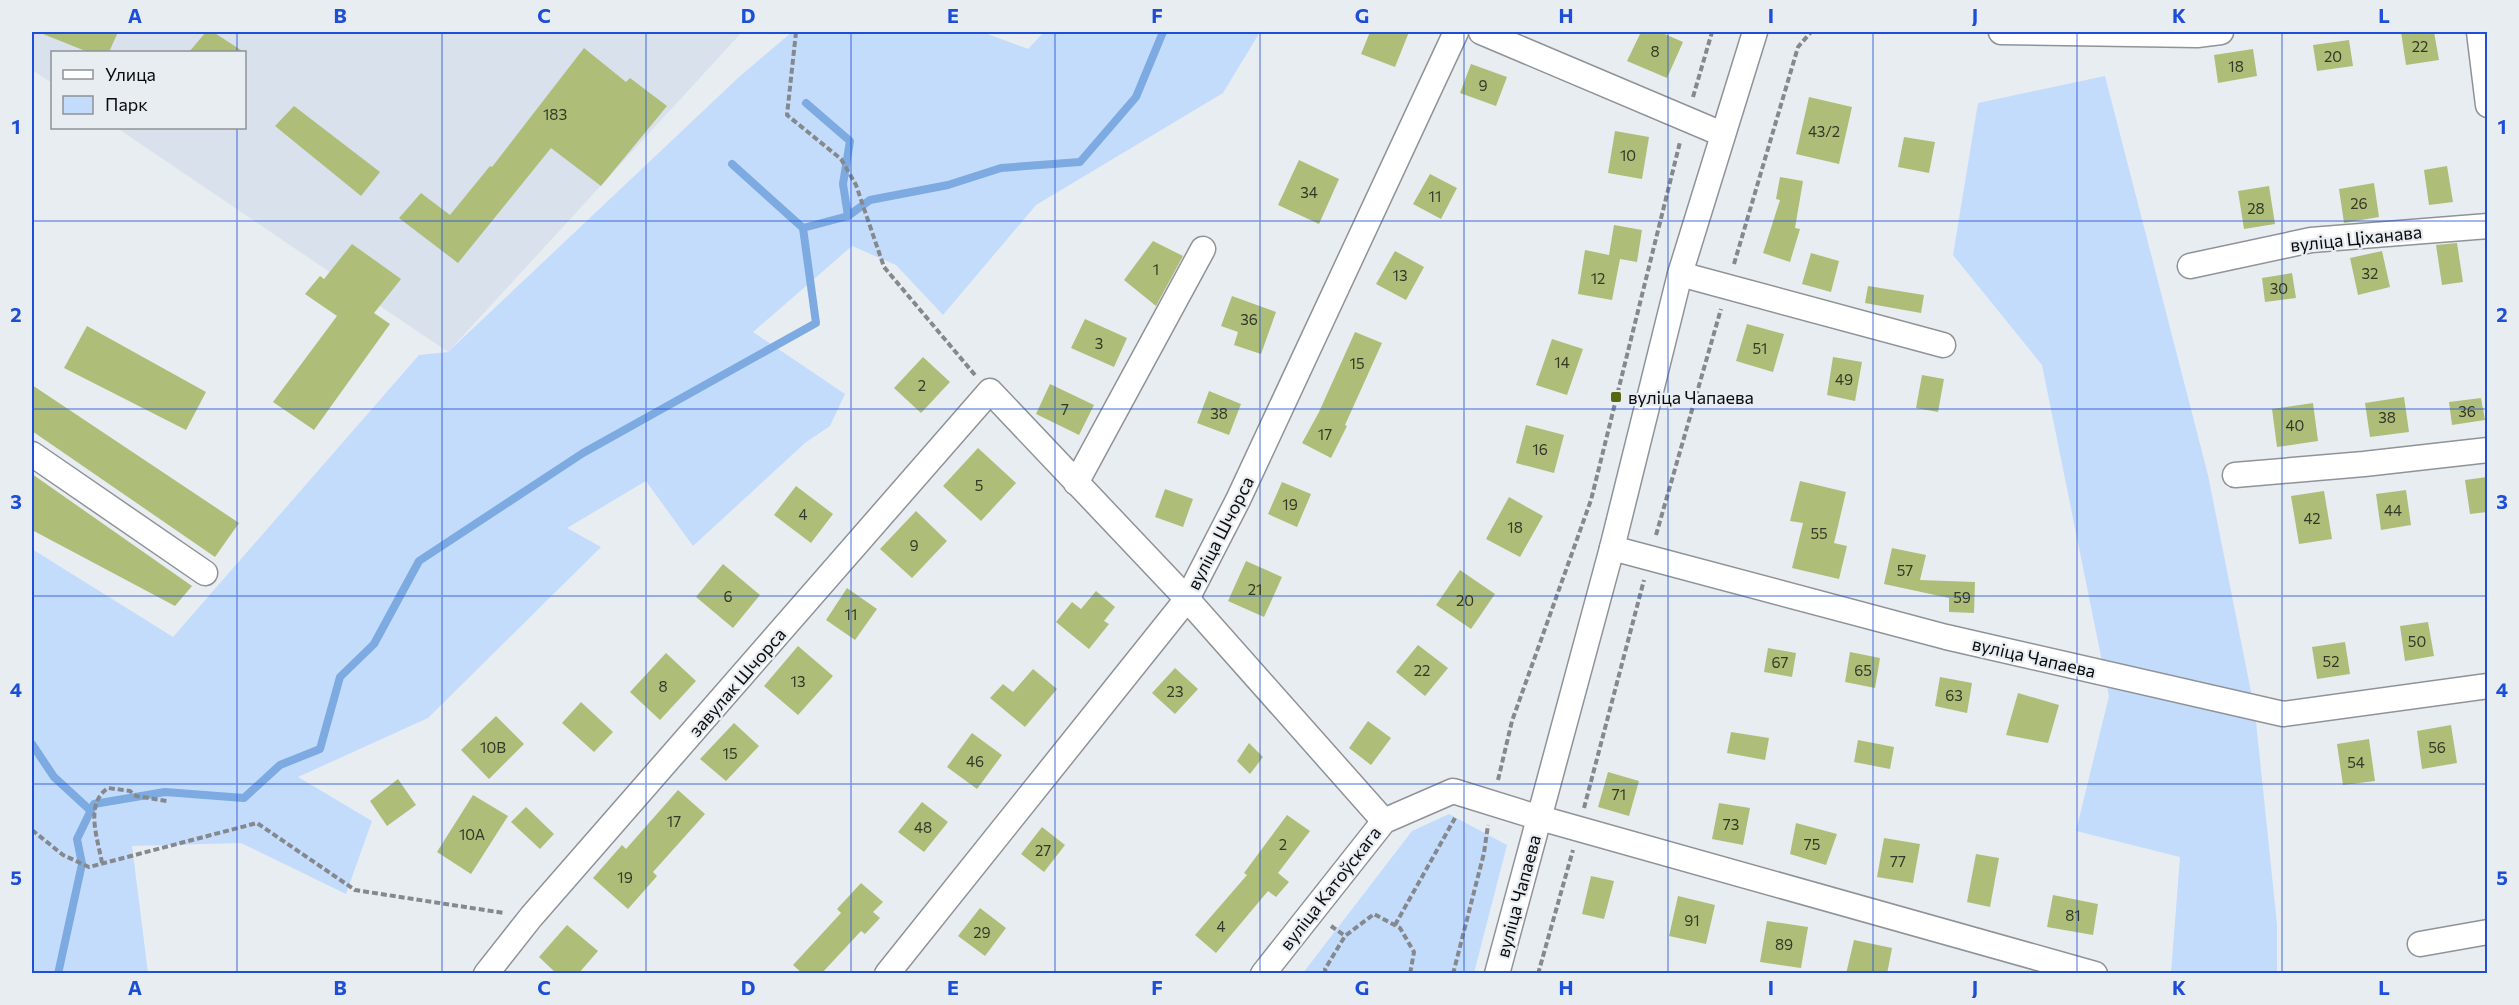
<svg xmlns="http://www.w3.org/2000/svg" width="2519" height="1005" viewBox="0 0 2519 1005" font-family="Commissioner,sans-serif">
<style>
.built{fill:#d8e1ec}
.green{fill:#c3dcfc}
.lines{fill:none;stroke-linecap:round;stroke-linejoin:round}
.stream{stroke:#7caae1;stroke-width:8}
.building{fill:#aebe78}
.minor-casing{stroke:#8f9398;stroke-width:27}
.path{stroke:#85888c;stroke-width:4;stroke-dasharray:6 3;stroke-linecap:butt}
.minor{stroke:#fff;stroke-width:24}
.grid{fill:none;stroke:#1d4ed8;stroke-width:1.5;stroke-opacity:0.55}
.poi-dot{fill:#596810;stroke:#e8edf2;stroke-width:2}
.labels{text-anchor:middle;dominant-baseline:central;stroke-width:4.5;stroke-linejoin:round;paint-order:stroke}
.number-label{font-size:15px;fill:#333828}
.street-label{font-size:18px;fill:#0a0b0d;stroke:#e8edf2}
.poi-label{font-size:18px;fill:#0a0b0d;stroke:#e8edf2;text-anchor:start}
.neatline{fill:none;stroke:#1d4ed8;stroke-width:2}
.grid-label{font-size:20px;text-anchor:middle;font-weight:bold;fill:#1d4ed8}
</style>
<rect width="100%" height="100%" fill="#e8edf2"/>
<path class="built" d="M 32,32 L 742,32 L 448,352 L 117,128 L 244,128 L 244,52 L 52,52 L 52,83 L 32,70 Z"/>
<g class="green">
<path d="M 792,32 L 982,32 L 1028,49 L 1044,32 L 1260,32 L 1223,93 L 1036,205 L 943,315 L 896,265 L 852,246 L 753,332 L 845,394 L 830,426 L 805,443 L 693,546 L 646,481 L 567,528 L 601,547 L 428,718 L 298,777 L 372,821 L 346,894 L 241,843 L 132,846 L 148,973 L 32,973 L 32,549 L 173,637 L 419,355 L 448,352 L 739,77 Z"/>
<path d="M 2105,76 L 2208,475 L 2255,712 L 2277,924 L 2277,973 L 2171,973 L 2180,857 L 2076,831 L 2109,696 L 2042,365 L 1953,255 L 1978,103 Z"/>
<path d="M 1449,814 L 1507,845 L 1474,973 L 1303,973 L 1412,831 Z"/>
</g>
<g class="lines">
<g class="stream">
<path d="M 806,103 L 850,141 L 843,184 L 848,216"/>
<path d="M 732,164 L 803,228"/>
<path d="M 32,744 L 54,777 L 91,811"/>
<path d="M 58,974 L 82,864 L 77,839 L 94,804 L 165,792 L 244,798 L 280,765 L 320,749 L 340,677 L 374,644 L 419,561 L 583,453 L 816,323 L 803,228 L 848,216 L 870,200 L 948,185 L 1001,168 L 1080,162 L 1136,97 L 1163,32"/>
</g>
</g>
<g class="building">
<path d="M 38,32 L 118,32 L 109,52 L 88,52 Z"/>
<path d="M 206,32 L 213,32 L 244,52 L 189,52 Z"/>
<path d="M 1370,32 L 1409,32 L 1395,67 L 1361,54 Z"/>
<path d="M 1641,32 L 1660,32 L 1683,42 L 1667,78 L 1627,61 Z"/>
<path d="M 2401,32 L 2434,32 L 2439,60 L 2406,65 Z"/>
<path d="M 2349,40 L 2353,66 L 2317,71 L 2313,45 Z"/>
<path d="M 584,48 L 626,82 L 630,78 L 667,106 L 601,186 L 551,148 L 458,263 L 399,218 L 421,193 L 450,215 L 490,166 L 492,167 Z"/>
<path d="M 2253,49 L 2257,76 L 2218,83 L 2214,55 Z"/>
<path d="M 1471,64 L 1507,77 L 1496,106 L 1460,93 Z"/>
<path d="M 1809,97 L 1852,107 L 1839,164 L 1796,154 Z"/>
<path d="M 294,106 L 380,172 L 361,196 L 275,126 Z"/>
<path d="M 1615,131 L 1649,137 L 1642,179 L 1608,173 Z"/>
<path d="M 1904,137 L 1935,142 L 1929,173 L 1898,167 Z"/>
<path d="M 1299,160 L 1339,179 L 1319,224 L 1278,205 Z"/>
<path d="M 2447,166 L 2453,202 L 2429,205 L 2424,170 Z"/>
<path d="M 1430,174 L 1457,188 L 1441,219 L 1413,204 Z"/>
<path d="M 1780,177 L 1803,181 L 1795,228 L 1800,229 L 1790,262 L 1763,253 L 1780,200 L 1776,199 Z"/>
<path d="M 2374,183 L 2379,217 L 2344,223 L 2339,189 Z"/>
<path d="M 2269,186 L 2275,224 L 2244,229 L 2238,191 Z"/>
<path d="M 1614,225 L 1642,230 L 1637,262 L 1620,259 L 1612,300 L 1578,294 L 1585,250 L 1609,255 Z"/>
<path d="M 1153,241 L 1183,256 L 1156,306 L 1124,280 Z"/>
<path d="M 2457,243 L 2463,282 L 2442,285 L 2436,245 Z"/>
<path d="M 352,244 L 401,279 L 374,313 L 390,324 L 314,430 L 273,402 L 337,316 L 305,294 L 320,276 L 324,279 Z"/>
<path d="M 1395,251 L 1424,267 L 1406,300 L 1376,284 Z"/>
<path d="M 2382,251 L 2390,287 L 2358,295 L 2350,258 Z"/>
<path d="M 1811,253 L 1839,261 L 1831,292 L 1802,284 Z"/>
<path d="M 2292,273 L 2296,298 L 2265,302 L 2262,278 Z"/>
<path d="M 1868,286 L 1924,295 L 1921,313 L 1865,303 Z"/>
<path d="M 1232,296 L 1276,312 L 1261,354 L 1234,345 L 1238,332 L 1221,326 Z"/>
<path d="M 1085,319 L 1127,338 L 1114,367 L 1071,348 Z"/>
<path d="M 1747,324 L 1784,334 L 1773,372 L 1736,361 Z"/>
<path d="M 87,326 L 206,392 L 186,430 L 64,368 Z"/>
<path d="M 1355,332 L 1382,343 L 1345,425 L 1347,426 L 1331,458 L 1302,443 L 1319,412 Z"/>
<path d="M 1552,339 L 1583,349 L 1567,395 L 1536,385 Z"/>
<path d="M 923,357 L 950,382 L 921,413 L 894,388 Z"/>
<path d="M 1833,357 L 1862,362 L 1855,401 L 1827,395 Z"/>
<path d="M 1922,375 L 1944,379 L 1938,412 L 1916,408 Z"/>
<path d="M 1050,384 L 1094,405 L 1079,435 L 1036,414 Z"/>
<path d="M 32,385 L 239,523 L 215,557 L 32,431 Z"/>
<path d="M 1209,391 L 1241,404 L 1229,435 L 1197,423 Z"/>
<path d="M 2404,397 L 2409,432 L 2370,437 L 2365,403 Z"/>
<path d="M 2481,398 L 2485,420 L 2452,425 L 2449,402 Z"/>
<path d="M 2313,403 L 2318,441 L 2277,447 L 2272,409 Z"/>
<path d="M 1526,425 L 1564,435 L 1554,473 L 1516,463 Z"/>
<path d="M 978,448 L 1016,483 L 981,521 L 943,486 Z"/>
<path d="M 32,474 L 192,586 L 175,606 L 32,530 Z"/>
<path d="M 2487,477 L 2487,512 L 2470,514 L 2465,480 Z"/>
<path d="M 1800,481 L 1846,492 L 1834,543 L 1847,546 L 1839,579 L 1792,568 L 1803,523 L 1790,521 Z"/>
<path d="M 1282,482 L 1311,494 L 1297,527 L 1268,514 Z"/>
<path d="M 796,486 L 833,514 L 811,543 L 774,515 Z"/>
<path d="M 1165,489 L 1193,499 L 1183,527 L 1155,517 Z"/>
<path d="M 2406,490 L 2411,525 L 2381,530 L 2376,494 Z"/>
<path d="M 2324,491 L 2332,539 L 2299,544 L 2291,496 Z"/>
<path d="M 1509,497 L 1543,516 L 1520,557 L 1486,539 Z"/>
<path d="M 916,511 L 947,541 L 912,578 L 880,549 Z"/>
<path d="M 1892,548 L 1926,555 L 1920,580 L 1975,582 L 1974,613 L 1949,612 L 1949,598 L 1884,584 Z"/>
<path d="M 1246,561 L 1282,577 L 1264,617 L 1228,601 Z"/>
<path d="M 723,564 L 760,595 L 733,628 L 696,597 Z"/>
<path d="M 1460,570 L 1495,594 L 1471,629 L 1436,605 Z"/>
<path d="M 847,588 L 877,609 L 855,640 L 826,620 Z"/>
<path d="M 1096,591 L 1115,607 L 1104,621 L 1109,624 L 1089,649 L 1056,622 L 1072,602 L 1081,609 Z"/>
<path d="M 2428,622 L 2434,656 L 2405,661 L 2400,626 Z"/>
<path d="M 2345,642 L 2350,674 L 2317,679 L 2312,647 Z"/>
<path d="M 1418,645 L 1448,668 L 1425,696 L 1396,672 Z"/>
<path d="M 798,646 L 833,676 L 798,715 L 764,686 Z"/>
<path d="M 1768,648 L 1796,653 L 1792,677 L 1764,672 Z"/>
<path d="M 1850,652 L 1880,658 L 1875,688 L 1845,682 Z"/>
<path d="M 666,653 L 696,681 L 660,720 L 630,692 Z"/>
<path d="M 1175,668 L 1198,689 L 1175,714 L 1152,693 Z"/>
<path d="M 1033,669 L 1057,689 L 1025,727 L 990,698 L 1003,684 L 1013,692 Z"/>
<path d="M 1940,677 L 1972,683 L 1967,713 L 1935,706 Z"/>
<path d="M 2018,693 L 2059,705 L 2048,743 L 2006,735 Z"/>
<path d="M 581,702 L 613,732 L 594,752 L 562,723 Z"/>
<path d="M 496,716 L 524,744 L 489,779 L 461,750 Z"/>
<path d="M 1368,721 L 1391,738 L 1371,765 L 1349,748 Z"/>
<path d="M 734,723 L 759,746 L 726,781 L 700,759 Z"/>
<path d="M 2451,725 L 2457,763 L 2422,769 L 2417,731 Z"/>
<path d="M 1731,732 L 1769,738 L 1765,760 L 1727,753 Z"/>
<path d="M 972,733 L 1002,755 L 977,789 L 947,767 Z"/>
<path d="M 2369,739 L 2375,781 L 2343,785 L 2337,744 Z"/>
<path d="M 1858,740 L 1894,747 L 1890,769 L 1854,762 Z"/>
<path d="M 1249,743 L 1263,757 L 1250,774 L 1237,761 Z"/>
<path d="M 1608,772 L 1639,781 L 1629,816 L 1598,807 Z"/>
<path d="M 398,779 L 416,805 L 387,826 L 370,801 Z"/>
<path d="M 678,790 L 705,814 L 653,872 L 657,876 L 628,909 L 593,878 L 622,845 L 626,849 Z"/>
<path d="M 473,795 L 508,816 L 471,874 L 437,852 Z"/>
<path d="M 922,802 L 948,822 L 924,852 L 898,832 Z"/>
<path d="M 1719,803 L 1750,808 L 1743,845 L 1712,839 Z"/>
<path d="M 526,807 L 554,834 L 540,849 L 511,822 Z"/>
<path d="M 1287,815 L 1310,831 L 1278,873 L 1289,882 L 1276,897 L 1268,891 L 1216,953 L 1195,935 L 1247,875 L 1244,873 Z"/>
<path d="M 1796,823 L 1837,834 L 1826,865 L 1790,854 Z"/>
<path d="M 1042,827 L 1065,845 L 1044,872 L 1021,854 Z"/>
<path d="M 1884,838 L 1920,844 L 1913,883 L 1877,877 Z"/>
<path d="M 1976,854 L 1999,858 L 1990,907 L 1967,902 Z"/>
<path d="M 1591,876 L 1614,881 L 1604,919 L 1582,914 Z"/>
<path d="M 861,883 L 883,902 L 873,912 L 880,918 L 865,934 L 861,931 L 821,974 L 803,974 L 793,965 L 841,913 L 837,909 Z"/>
<path d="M 2053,895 L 2098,904 L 2093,935 L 2047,927 Z"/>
<path d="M 1678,896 L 1715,905 L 1706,944 L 1669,936 Z"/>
<path d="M 980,908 L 1006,928 L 985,956 L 958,936 Z"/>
<path d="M 1767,921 L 1808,927 L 1801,968 L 1760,962 Z"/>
<path d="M 567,925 L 598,951 L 578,974 L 557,974 L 539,957 Z"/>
<path d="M 1854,940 L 1892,948 L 1887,974 L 1846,974 Z"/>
</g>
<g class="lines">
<g class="minor-casing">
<g id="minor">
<path d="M 1481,32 L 1722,134"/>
<path d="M 2001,32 L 2197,35 L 2221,32"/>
<path d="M 2479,32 L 2488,105"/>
<path d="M 2190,266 L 2311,240 L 2488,226"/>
<path d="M 1680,274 L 1943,345"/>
<path d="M 32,454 L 205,573"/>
<path d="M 2235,475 L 2364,464 L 2488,450"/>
<path d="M 1076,483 L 1203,249"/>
<path d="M 1612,548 L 1946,637 L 2283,714 L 2488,686"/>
<path d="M 2420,944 L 2488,932"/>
<path d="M 486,974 L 531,917 L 990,391 L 1187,599 L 1384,821"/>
<path d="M 887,974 L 1187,599 L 1238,500 L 1456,32"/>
<path d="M 1263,974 L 1384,821 L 1453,791 L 1540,818 L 2095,974"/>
<path d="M 1497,974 L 1612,548 L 1680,274 L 1755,32"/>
</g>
</g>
<g class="path">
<path d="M 796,32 L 787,115 L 841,159 L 856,185 L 884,267 L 975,375"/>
<path d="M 1693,97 L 1712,32"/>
<path d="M 1734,264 L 1798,47 L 1811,32"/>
<path d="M 1656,535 L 1721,309"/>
<path d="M 1498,780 L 1512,721 L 1591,500 L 1680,142"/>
<path d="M 1584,808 L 1644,580"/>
<path d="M 32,830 L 63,855 L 89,867 L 257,823 L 355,890 L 504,913"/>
<path d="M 102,863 C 98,839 84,804 108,788 L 130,791 L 136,796 L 167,801"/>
<path d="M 1395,925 L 1455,818"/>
<path d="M 1331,926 L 1345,936"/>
<path d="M 1326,974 L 1325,969 L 1345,936 L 1374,914 L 1400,928 L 1414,952 L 1410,974"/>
<path d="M 1453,974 L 1484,853 L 1488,825"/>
<path d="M 1538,974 L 1573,850"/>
</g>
<use href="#minor" class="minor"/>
</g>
<path class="grid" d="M 237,32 L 237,52M 442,32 L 442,974M 646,32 L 646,974M 851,32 L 851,974M 1055,32 L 1055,974M 1260,32 L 1260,974M 1464,32 L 1464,974M 1668,32 L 1668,974M 1873,32 L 1873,974M 2077,32 L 2077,974M 2282,32 L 2282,974M 237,128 L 237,974M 32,221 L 2488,221M 32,409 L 2488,409M 32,596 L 2488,596M 32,784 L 2488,784"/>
<rect class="poi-dot" x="1610" y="391" width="12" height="12" rx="3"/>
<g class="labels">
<g class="number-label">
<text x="2420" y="46">22</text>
<text x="1655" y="51">8</text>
<text x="2333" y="56">20</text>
<text x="2236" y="66">18</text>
<text x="1483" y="85">9</text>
<text x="555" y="114">18З</text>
<text x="1824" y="131">43/2</text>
<text x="1628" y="155">10</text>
<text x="1309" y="192">34</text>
<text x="1435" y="196">11</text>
<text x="2359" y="203">26</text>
<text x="2256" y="208">28</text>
<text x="1156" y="269">1</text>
<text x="2370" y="273">32</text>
<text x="1400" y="275">13</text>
<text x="1598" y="278">12</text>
<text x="2279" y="288">30</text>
<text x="1249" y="319">36</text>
<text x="1099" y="343">3</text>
<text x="1760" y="348">51</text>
<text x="1562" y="362">14</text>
<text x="1357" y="363">15</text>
<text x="1844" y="379">49</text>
<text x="922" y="385">2</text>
<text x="1065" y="409">7</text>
<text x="2467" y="411">36</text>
<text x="1219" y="413">38</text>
<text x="2387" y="417">38</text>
<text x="2295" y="425">40</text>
<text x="1325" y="434">17</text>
<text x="1540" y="449">16</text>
<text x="979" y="485">5</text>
<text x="1290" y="504">19</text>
<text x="2393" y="510">44</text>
<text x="803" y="514">4</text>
<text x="2312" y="518">42</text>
<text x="1515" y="527">18</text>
<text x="1819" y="533">55</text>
<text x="914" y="545">9</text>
<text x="1905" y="570">57</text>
<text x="1255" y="589">21</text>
<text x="728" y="596">6</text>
<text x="1962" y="597">59</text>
<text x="1465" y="600">20</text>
<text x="851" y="614">11</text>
<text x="2417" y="641">50</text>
<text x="2331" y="661">52</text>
<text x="1780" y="662">67</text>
<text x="1422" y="670">22</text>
<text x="1863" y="670">65</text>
<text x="798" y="681">13</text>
<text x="663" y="686">8</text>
<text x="1175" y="691">23</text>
<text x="1954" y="695">63</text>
<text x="493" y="747">10В</text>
<text x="2437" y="747">56</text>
<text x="730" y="753">15</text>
<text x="975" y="761">46</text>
<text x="2356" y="762">54</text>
<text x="1619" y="794">71</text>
<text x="674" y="821">17</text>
<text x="1731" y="824">73</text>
<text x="923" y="827">48</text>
<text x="472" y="834">10А</text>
<text x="1283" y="844">2</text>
<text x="1812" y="844">75</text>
<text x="1043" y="850">27</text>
<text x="1898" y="861">77</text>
<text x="625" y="877">19</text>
<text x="2073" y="915">81</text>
<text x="1692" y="920">91</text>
<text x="1221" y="926">4</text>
<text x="982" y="932">29</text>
<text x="1784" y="944">89</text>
</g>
<g class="street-label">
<text transform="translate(2356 238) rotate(-6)">вуліца Ціханава</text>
<text transform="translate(1220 533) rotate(-63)">вуліца Шчорса</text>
<text transform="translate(2034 657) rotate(13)">вуліца Чапаева</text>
<text transform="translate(737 682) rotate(-49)">завулак Шчорса</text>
<text transform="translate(1330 888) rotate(-52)">вуліца Катоўскага</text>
<text transform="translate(1518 896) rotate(-75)">вуліца Чапаева</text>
</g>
<g class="poi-label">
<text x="1628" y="397">вуліца Чапаева</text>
</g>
</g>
<rect width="2519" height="1005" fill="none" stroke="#e8edf2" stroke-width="66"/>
<rect x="51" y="51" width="195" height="78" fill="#e8edf2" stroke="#8f9396" stroke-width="1.5"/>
<rect x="63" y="70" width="30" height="9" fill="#ffffff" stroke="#8f9396" stroke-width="1.5"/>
<text x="105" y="81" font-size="18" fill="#0a0b0d">Улица</text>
<rect x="63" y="96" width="30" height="18" fill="#c3dcfc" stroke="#8f9396" stroke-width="1.5"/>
<text x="105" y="111" font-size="18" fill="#0a0b0d">Парк</text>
<rect x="33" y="33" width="2453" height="939" class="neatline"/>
<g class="grid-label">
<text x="135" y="23">A</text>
<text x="340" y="23">B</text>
<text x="544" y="23">C</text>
<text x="748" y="23">D</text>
<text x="953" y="23">E</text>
<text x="1157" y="23">F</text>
<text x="1362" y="23">G</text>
<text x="1566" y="23">H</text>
<text x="1771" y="23">I</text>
<text x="1975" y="23">J</text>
<text x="2179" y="23">K</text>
<text x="2384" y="23">L</text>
<text x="16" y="134">1</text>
<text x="2502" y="134">1</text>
<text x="16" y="322">2</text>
<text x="2502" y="322">2</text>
<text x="16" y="509">3</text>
<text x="2502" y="509">3</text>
<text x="16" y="697">4</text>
<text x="2502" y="697">4</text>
<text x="16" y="885">5</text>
<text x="2502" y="885">5</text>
<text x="135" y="995">A</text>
<text x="340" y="995">B</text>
<text x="544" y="995">C</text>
<text x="748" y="995">D</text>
<text x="953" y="995">E</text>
<text x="1157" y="995">F</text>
<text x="1362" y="995">G</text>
<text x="1566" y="995">H</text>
<text x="1771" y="995">I</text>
<text x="1975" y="995">J</text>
<text x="2179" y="995">K</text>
<text x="2384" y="995">L</text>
</g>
</svg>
